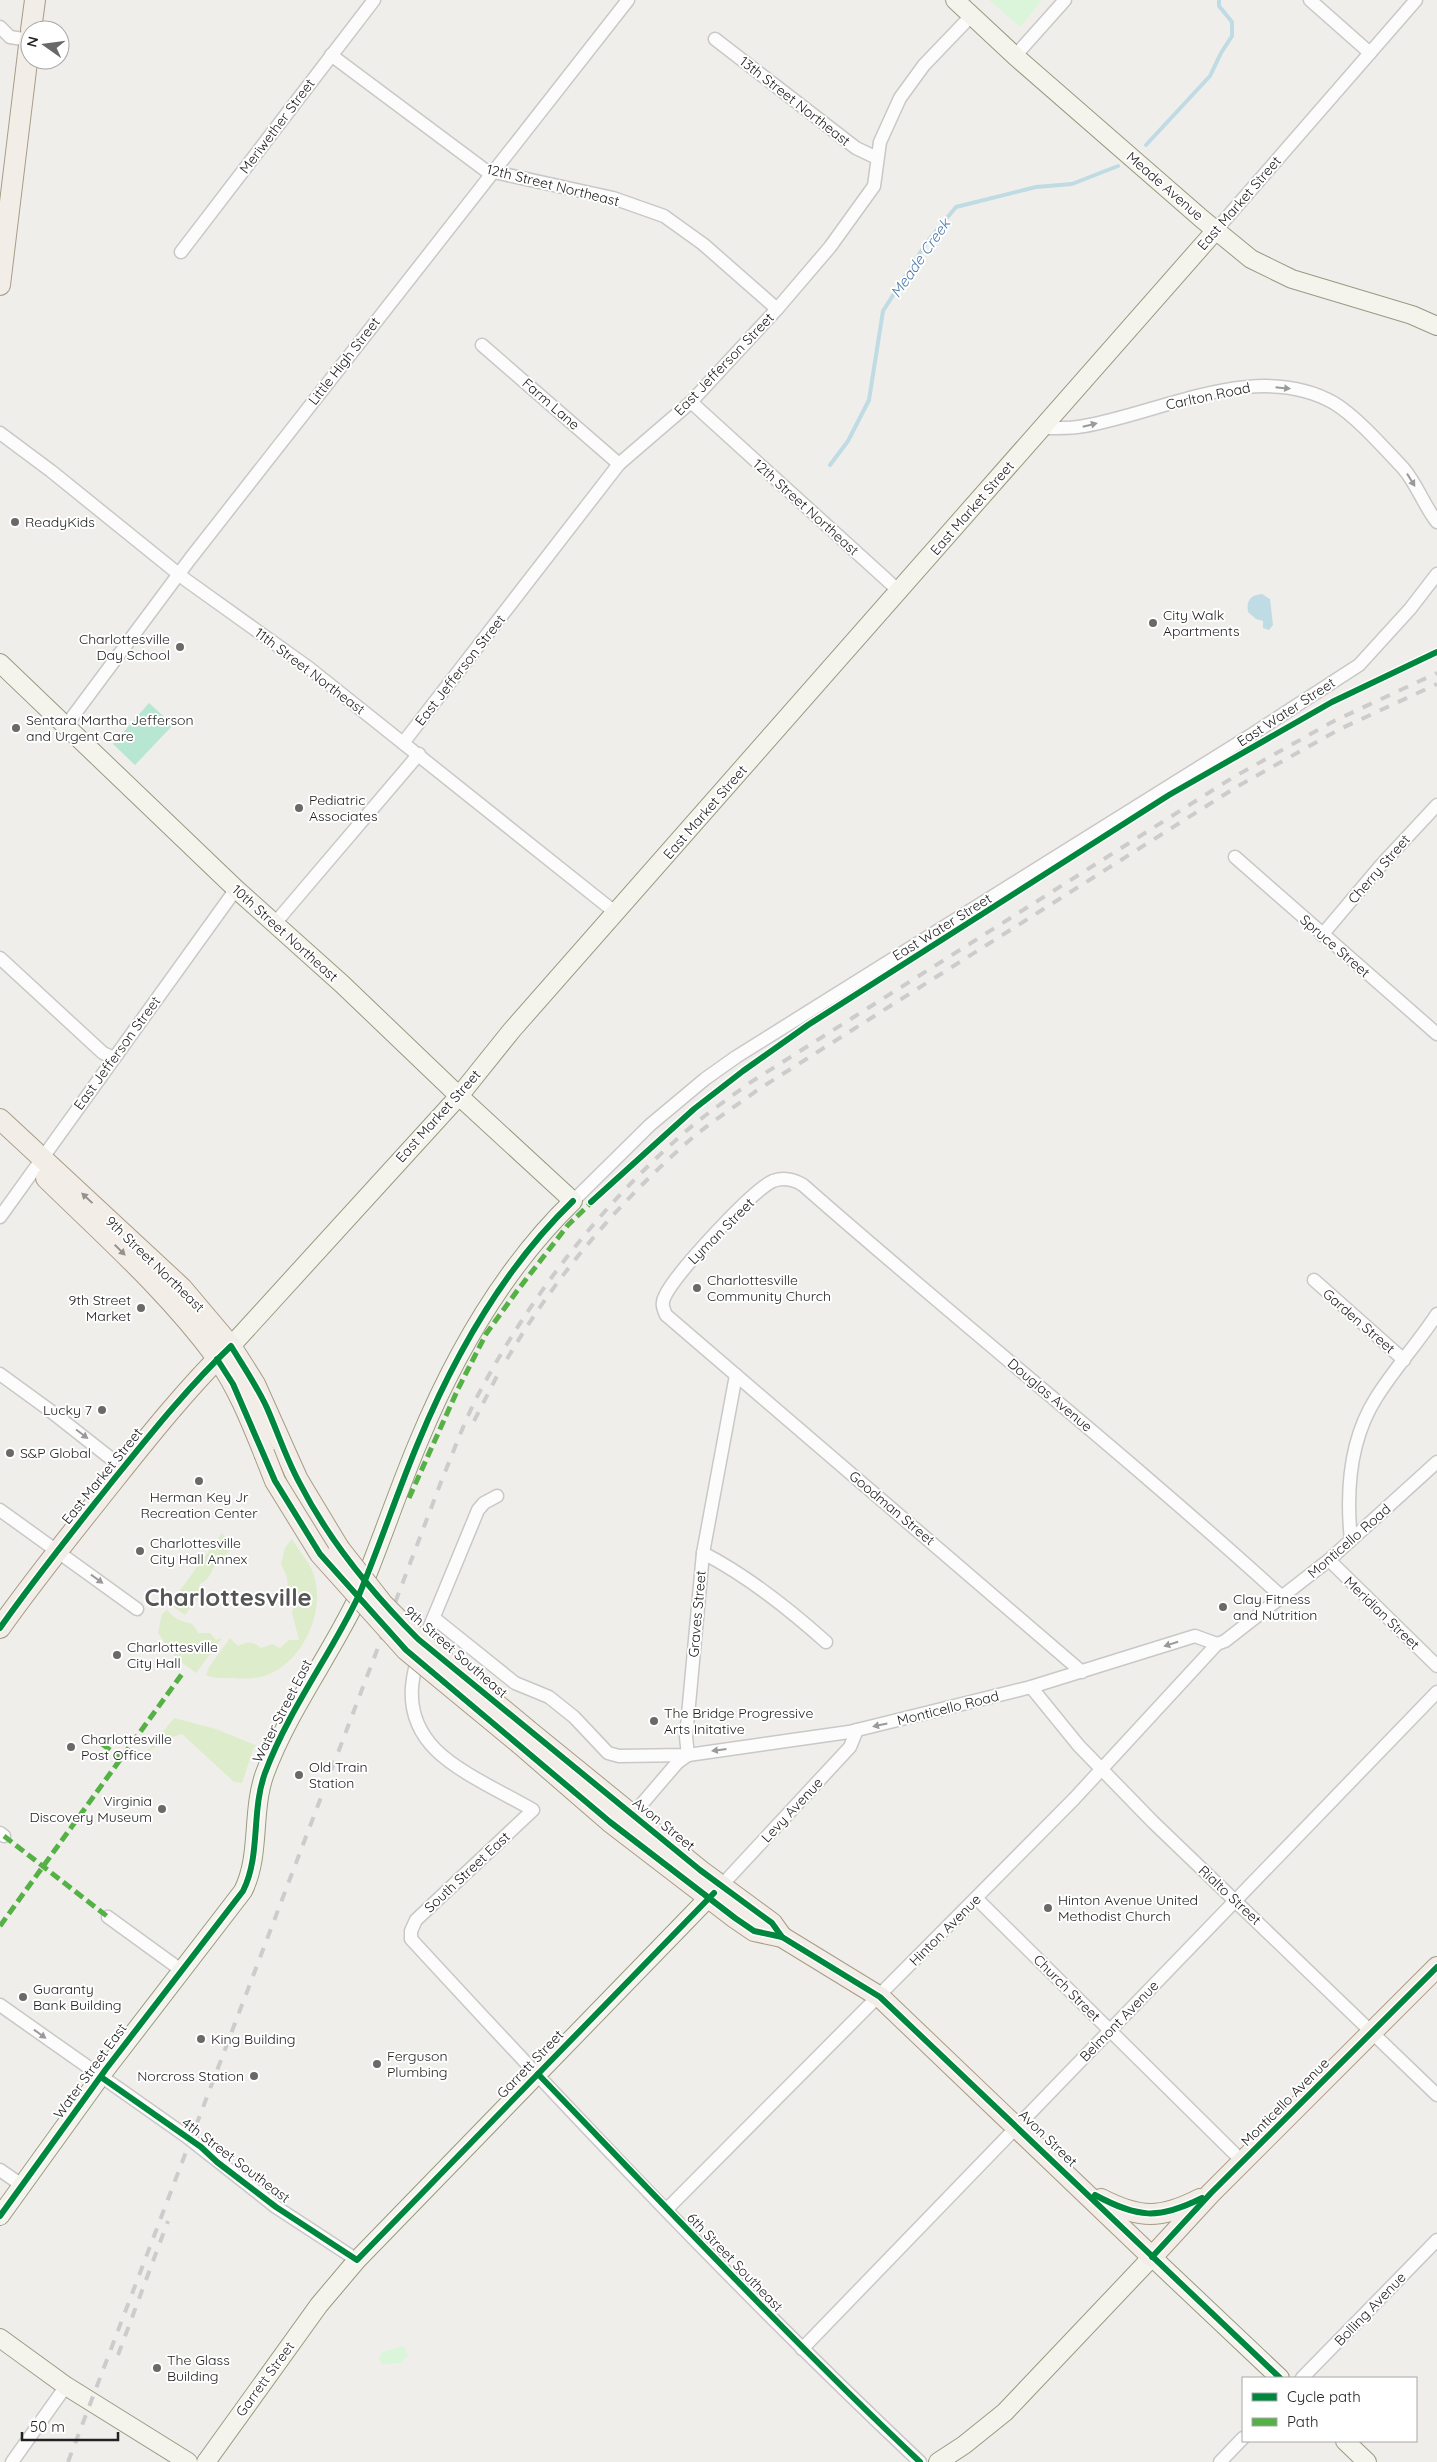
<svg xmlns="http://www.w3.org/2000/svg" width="1437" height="2462" viewBox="0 0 1437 2462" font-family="Quicksand,sans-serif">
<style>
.grass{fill:#ddeccb}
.park{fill:#daf5da}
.pitch{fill:#b7e6d2}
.water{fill:#bfdbe3}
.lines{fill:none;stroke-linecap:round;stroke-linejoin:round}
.stream{stroke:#bfdbe3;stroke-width:4}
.street-casing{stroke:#c9c8c7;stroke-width:15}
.secondary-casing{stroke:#999a82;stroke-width:20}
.primary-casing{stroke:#a79c86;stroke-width:22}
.street{stroke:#fdfcfc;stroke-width:12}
.secondary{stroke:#f4f4ed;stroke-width:18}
.primary{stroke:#f3ede7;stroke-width:20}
.rail{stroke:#ccc;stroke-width:4;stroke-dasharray:10 10;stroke-linecap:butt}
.primary-bridge-casing{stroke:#a79c86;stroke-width:22;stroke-linecap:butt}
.primary-bridge{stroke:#f3ede7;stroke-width:20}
.quiet{stroke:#55b145;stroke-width:5;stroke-dasharray:10 5;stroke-linecap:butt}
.cycleway-casing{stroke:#fff;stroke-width:9}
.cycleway{stroke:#00873e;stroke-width:6}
.oneway{fill:#9a9a9a}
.oneway2{fill:#95928e}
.poi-dot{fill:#6a6968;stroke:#fff;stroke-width:2}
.labels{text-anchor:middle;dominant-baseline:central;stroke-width:4;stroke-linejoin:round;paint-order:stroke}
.street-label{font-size:14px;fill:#222;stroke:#fff}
.poi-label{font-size:14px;fill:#222;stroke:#fff;text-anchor:start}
.water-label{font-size:15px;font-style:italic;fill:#4a7aab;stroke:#fff}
.town-label{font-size:24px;font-weight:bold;fill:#555;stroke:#fff}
</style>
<rect width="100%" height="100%" fill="#f0eeeb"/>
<g class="grass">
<path d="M 222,1533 L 231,1548 C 228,1555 223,1557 217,1563 C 210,1571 212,1578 200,1584 L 198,1598 L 185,1615 L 170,1604 Z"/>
<path d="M 292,1539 C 299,1551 313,1566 315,1579 C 324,1615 302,1662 267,1675 C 256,1679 244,1679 233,1678 C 224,1678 214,1679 206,1675 L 209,1667 L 230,1638 L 238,1646 C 248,1641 252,1641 261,1648 L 272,1644 L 280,1648 L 289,1640 L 299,1640 L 292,1613 L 295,1602 L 288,1590 L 287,1577 L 281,1564 L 285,1548 Z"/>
<path d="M 167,1610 C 170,1613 174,1617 177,1619 C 188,1625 192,1619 198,1633 L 210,1633 L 216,1640 L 222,1638 L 196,1673 L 176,1658 L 158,1633 L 162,1614 Z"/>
<path d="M 174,1718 L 216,1729 L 258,1746 L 254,1747 L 242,1783 L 234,1782 L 182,1734 L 169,1738 L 146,1753 Z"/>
</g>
<g class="park">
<path d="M 989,0 L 1042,0 L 1020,27 Z"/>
<path d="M 402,2346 L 405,2347 L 408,2355 L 401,2363 L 382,2364 L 379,2359 L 382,2352 Z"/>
</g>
<path class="pitch" d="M 149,703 L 173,725 L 135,765 L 113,744 Z"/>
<path class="water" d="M 1262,594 L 1270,599 L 1273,625 L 1269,630 L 1263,628 L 1263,621 L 1256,619 L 1248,612 C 1246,600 1251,595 1262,594 Z"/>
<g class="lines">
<g class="stream">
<path d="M 1146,145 L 1210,76 L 1221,53 L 1232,36 L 1232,22 L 1219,6 L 1219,0"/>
<path d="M 830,465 L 848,441 L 869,400 L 883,311 L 927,242 L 956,207 L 1036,187 L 1072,184 L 1118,166"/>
</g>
<g class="street-casing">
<g id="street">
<path d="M 1310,0 L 1370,53"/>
<path d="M 0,27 L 10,37 L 30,40"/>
<path d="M 715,39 L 856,148 L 877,158"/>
<path d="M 331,55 L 485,170 L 613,198 L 664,216 L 703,244 L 777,309"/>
<path d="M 1015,56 L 1065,0"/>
<path d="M 1216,230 L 1416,0"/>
<path d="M 181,252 L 374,0"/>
<path d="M 482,345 L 619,464"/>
<path d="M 691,402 L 899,591"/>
<path d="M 1042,428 C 1056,428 1070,429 1084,426 C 1161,413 1258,359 1334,403 C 1357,417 1384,448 1403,468 C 1417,484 1424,506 1437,522"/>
<path d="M 0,433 L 51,471 L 186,580 L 309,668 L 616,913"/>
<path d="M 65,727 L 190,559 L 628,0"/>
<path d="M 403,743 L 619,464 L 691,402 L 777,309 L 830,247 L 874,186 L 880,142 L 900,98 L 924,65 L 972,15"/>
<path d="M 1235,857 L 1437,1034"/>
<path d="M 276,922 L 419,754"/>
<path d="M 1322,935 L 1382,864 L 1437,805"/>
<path d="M 0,958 L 103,1053 L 114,1058"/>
<path d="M 573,1201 L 650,1125 L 705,1079 L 736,1057 L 1251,735 L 1359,665 L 1410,609 L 1437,574"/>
<path d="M 0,1217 L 236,889"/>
<path d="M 1314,1280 L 1404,1360"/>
<path d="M 0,1374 L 48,1409 L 123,1468"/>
<path d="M 497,1496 L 484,1503 L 478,1510 C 465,1541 453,1571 440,1602 C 420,1651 390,1704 436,1750 C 459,1773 504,1793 533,1810 L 416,1920 L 411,1931 L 411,1939 C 576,2118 743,2295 920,2462"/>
<path d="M 0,1510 L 137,1609"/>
<path d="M 1351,1540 C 1346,1492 1350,1439 1376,1398 C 1394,1369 1418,1343 1437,1314"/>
<path d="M 703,1553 C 748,1576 788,1608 826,1642"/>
<path d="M 1329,1560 L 1437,1666"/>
<path d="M 434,1618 L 515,1683 L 549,1697 L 574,1717 L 608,1753 L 619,1756 L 688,1755 L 849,1732 L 1031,1687 L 1195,1636 L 1217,1644"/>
<path d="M 1082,1672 L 666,1315 C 663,1308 661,1303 665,1296 C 675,1274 752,1190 773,1181 C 784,1177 793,1179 803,1185 C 961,1324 1126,1455 1281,1596"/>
<path d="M 1031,1687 L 1079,1746 L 1153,1822 L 1437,2095"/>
<path d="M 688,1755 L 686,1737 L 703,1553 L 736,1375"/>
<path d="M 629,1819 L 677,1763 L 688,1755"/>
<path d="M 0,1833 L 4,1836"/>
<path d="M 721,1886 L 850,1747 L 857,1730"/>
<path d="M 976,1898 L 1243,2162"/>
<path d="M 108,1917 L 181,1970"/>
<path d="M 0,2005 L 186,2136 L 276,2207 L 357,2260"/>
<path d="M 0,2170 L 23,2186"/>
<path d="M 667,2209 L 1074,1799 L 1217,1644 L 1225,1641 L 1329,1560 L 1437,1462"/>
<path d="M 802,2349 L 1437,1692"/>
<path d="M 1302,2378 L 1437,2240"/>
<path d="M 12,2462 L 66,2386"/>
<path d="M 1220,2462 L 1243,2438"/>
</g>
</g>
<g class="secondary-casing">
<g id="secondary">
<path d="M 955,0 L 1015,56 L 1202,219 L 1251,259 L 1292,279 L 1412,315 L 1437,326"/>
<path d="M 0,663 L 236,889 L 342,984 L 459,1096 L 573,1201 C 505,1267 454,1356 418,1443 C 397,1493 380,1545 359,1595 C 330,1656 289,1709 265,1773 C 251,1811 261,1855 243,1891 L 106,2069 L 0,2216"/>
<path d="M 231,1346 L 459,1096 L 512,1030 L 1216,230"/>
<path d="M 0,2338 L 66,2386 L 188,2462"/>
<path d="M 1345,2441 L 1367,2462"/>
<path d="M 206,2462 L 319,2305 L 357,2260 L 717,1889"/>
<path d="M 938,2462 L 964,2445 L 1005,2412 L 1152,2257 L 1280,2378"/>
</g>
</g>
<g class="primary-casing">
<g id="primary">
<path d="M 31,30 L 35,0"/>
<path d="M 0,285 L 30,37"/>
<path d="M 0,1119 L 182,1288 L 231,1346 L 255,1384 L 298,1480 L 339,1548"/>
<path d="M 46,1178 C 104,1235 168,1291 217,1358 C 237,1386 251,1421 264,1453"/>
<path d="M 0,1628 C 36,1577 75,1529 114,1480 C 149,1436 185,1391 226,1350"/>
<path d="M 529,1731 L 700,1870 L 772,1923 L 782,1937"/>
<path d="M 520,1744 L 610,1822 L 735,1918 L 754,1931 L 782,1937 L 880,1997 L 1152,2257 L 1211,2193 L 1437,1967"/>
<path d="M 1101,2199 C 1140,2219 1161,2219 1200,2199"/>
</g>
</g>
<use href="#street" class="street"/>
<use href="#secondary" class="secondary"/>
<use href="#primary" class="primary"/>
<g class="rail">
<path d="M 507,1359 C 556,1275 619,1202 691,1139 C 712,1121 736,1106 759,1089 L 1238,786 L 1340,729 L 1437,684"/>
<path d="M 474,1421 L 497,1376"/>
<path d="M 118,2355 L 168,2221"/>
<path d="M 68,2462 L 441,1482 C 453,1453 464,1422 478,1395 C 531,1295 600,1206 685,1132 C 706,1114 729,1098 751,1082 L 1232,778 L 1334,721 L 1437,673"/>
</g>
<g class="primary-bridge-casing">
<g id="primary-bridge">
<path d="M 264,1453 L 275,1481 L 320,1554 L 406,1650 L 520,1744"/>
<path d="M 339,1548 L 383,1604 L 418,1639 L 529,1731"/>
</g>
</g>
<use href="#primary-bridge" class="primary-bridge"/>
<g class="quiet">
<path d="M 409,1498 L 458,1389 L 486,1334 L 517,1291 L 568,1225 L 595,1199"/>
<path d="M 102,1744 L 121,1758"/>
<path d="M 4,1836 L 108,1917"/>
<path d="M 0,1926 L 182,1674"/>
</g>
<g class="cycleway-casing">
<g id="cycleway">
<path d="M 591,1202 L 694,1109 L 743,1071 L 808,1025 L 1169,795 L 1332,702 L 1437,652"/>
<path d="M 217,1359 L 233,1384 L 275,1481 L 320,1554 L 406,1650 L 610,1822 L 735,1918 L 754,1931 L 782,1937 L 880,1997 L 1280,2378"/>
<path d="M 0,1628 C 35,1578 73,1531 111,1483 C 149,1436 187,1388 231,1346 C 243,1366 257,1386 267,1408 C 278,1433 286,1458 299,1482 C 329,1541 371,1592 418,1639 L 700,1870 L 772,1923 L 782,1937"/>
<path d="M 538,2074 C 664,2205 788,2337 920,2462"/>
<path d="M 101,2077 L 201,2147 L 217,2162 L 276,2207 L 357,2260 L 714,1893"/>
<path d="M 1095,2195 C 1138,2218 1158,2220 1202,2198"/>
<path d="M 0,2216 L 106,2069 L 243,1891 C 261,1855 251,1811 265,1773 C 289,1709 330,1656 359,1595 C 380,1545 397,1493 418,1443 C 454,1356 505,1267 573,1201"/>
<path d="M 1152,2257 L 1211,2193 L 1437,1967"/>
</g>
</g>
<use href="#cycleway" class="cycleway"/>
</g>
<defs><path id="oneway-solid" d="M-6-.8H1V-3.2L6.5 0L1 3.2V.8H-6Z" transform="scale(1.25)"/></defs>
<g class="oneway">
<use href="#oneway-solid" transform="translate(1283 388) rotate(6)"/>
<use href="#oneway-solid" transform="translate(1090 425) rotate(-14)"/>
<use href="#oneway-solid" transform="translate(1411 480) rotate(58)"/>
<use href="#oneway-solid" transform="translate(82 1434) rotate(37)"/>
<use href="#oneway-solid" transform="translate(97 1579) rotate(36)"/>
<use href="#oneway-solid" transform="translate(1171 1644) rotate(162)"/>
<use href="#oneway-solid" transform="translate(880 1725) rotate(168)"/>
<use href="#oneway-solid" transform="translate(719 1750) rotate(173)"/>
<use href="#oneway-solid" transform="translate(40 2034) rotate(36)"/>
</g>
<g class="oneway2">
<use href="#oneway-solid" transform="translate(87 1198) rotate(-137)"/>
<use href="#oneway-solid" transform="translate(120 1250) rotate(45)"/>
</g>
<g class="poi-dot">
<circle cx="15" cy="522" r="5"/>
<circle cx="1153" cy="623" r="5"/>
<circle cx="180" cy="647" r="5"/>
<circle cx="16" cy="728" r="5"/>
<circle cx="299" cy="808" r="5"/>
<circle cx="697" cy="1288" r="5"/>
<circle cx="141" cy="1308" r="5"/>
<circle cx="102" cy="1410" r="5"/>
<circle cx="10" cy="1453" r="5"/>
<circle cx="199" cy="1481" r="5"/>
<circle cx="140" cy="1551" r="5"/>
<circle cx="1223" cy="1607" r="5"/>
<circle cx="117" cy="1655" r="5"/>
<circle cx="654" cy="1721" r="5"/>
<circle cx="71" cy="1747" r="5"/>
<circle cx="299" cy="1775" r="5"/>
<circle cx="162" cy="1809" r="5"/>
<circle cx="1048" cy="1908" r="5"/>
<circle cx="23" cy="1997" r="5"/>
<circle cx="201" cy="2039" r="5"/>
<circle cx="377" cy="2064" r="5"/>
<circle cx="254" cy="2076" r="5"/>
<circle cx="157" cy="2368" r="5"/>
</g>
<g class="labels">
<g class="street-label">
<text transform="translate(795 101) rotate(38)">13th Street Northeast</text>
<text transform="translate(277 126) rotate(-53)">Meriwether Street</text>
<text transform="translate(553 185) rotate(14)">12th Street Northeast</text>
<text transform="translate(1165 186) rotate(41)">Meade Avenue</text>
<text transform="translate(1239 203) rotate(-49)">East Market Street</text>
<text transform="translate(344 361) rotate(-52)">Little High Street</text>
<text transform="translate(724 364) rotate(-46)">East Jefferson Street</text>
<text transform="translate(1208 396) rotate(-12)">Carlton Road</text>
<text transform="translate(551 404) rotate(41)">Farm Lane</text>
<text transform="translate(806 507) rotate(42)">12th Street Northeast</text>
<text transform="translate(972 508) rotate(-49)">East Market Street</text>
<text transform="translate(460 670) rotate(-52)">East Jefferson Street</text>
<text transform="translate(310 671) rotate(37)">11th Street Northeast</text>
<text transform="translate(1286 712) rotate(-33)">East Water Street</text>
<text transform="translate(705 812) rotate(-49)">East Market Street</text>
<text transform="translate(1379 869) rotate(-49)">Cherry Street</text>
<text transform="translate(942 927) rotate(-32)">East Water Street</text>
<text transform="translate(285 933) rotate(42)">10th Street Northeast</text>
<text transform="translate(1335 946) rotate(41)">Spruce Street</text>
<text transform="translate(117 1053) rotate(-54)">East Jefferson Street</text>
<text transform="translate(438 1116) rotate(-48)">East Market Street</text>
<text transform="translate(721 1231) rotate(-45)">Lyman Street</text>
<text transform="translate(155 1264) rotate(44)">9th Street Northeast</text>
<text transform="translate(1359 1321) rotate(41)">Garden Street</text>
<text transform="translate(1050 1395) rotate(40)">Douglas Avenue</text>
<text transform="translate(102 1476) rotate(-51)">East Market Street</text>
<text transform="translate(892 1508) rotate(40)">Goodman Street</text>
<text transform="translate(1349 1541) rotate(-41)">Monticello Road</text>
<text transform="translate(1382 1613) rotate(44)">Meridian Street</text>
<text transform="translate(697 1614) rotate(-85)">Graves Street</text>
<text transform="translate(456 1652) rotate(41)">9th Street Southeast</text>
<text transform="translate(948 1708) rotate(-14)">Monticello Road</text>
<text transform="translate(282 1711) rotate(-63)">Water Street East</text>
<text transform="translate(792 1810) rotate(-47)">Levy Avenue</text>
<text transform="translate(664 1824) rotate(39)">Avon Street</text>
<text transform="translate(467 1872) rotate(-43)">South Street East</text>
<text transform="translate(1230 1895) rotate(43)">Rialto Street</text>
<text transform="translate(945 1930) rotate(-45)">Hinton Avenue</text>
<text transform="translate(1067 1988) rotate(45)">Church Street</text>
<text transform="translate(1119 2021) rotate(-46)">Belmont Avenue</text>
<text transform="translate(530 2064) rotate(-46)">Garrett Street</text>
<text transform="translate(90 2071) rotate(-54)">Water Street East</text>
<text transform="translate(1285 2102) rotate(-45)">Monticello Avenue</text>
<text transform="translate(1048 2138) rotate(44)">Avon Street</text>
<text transform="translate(236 2160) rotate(37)">4th Street Southeast</text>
<text transform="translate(735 2262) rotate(46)">6th Street Southeast</text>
<text transform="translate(1370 2309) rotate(-46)">Bolling Avenue</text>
<text transform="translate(265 2379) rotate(-54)">Garrett Street</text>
</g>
<g class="poi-label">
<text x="25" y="522">ReadyKids</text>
<text x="1163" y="615">City Walk<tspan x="1163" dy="16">Apartments</tspan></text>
<text x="170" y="639" text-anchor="end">Charlottesville<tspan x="170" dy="16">Day School</tspan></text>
<text x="26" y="720">Sentara Martha Jefferson<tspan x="26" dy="16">and Urgent Care</tspan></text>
<text x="309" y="800">Pediatric<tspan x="309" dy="16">Associates</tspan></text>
<text x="707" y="1280">Charlottesville<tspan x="707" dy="16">Community Church</tspan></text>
<text x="131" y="1300" text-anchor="end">9th Street<tspan x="131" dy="16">Market</tspan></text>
<text x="92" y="1410" text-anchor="end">Lucky 7</text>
<text x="20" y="1453">S&amp;P Global</text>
<text x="199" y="1497" text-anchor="middle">Herman Key Jr<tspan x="199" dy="16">Recreation Center</tspan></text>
<text x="150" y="1543">Charlottesville<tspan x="150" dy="16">City Hall Annex</tspan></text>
<text x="1233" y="1599">Clay Fitness<tspan x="1233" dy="16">and Nutrition</tspan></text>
<text x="127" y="1647">Charlottesville<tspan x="127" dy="16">City Hall</tspan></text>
<text x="664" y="1713">The Bridge Progressive<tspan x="664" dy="16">Arts Initative</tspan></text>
<text x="81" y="1739">Charlottesville<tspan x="81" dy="16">Post Office</tspan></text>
<text x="309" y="1767">Old Train<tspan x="309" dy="16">Station</tspan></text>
<text x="152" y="1801" text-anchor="end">Virginia<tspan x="152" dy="16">Discovery Museum</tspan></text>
<text x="1058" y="1900">Hinton Avenue United<tspan x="1058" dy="16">Methodist Church</tspan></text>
<text x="33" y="1989">Guaranty<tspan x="33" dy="16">Bank Building</tspan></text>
<text x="211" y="2039">King Building</text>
<text x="387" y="2056">Ferguson<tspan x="387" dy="16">Plumbing</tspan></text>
<text x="244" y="2076" text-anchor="end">Norcross Station</text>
<text x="167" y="2360">The Glass<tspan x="167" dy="16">Building</tspan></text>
</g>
<g class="water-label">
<text transform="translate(920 258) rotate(-55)">Meade Creek</text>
</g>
<g class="town-label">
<text x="228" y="1597">Charlottesville</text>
</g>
</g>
<rect x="1242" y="2377" width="175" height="65" fill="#ffffff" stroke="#a7a7a7"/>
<rect x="1252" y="2393" width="25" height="8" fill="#00873e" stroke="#a7a7a7"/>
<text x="1287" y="2402" font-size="15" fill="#222222">Cycle path</text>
<rect x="1252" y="2418" width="25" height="8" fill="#55b145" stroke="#a7a7a7"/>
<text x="1287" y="2427" font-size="15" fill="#222222">Path</text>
<g transform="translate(45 45) rotate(284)"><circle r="24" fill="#ffffff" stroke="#a7a7a7"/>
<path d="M0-4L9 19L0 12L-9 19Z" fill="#6a6968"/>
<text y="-8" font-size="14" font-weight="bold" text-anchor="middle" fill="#222222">N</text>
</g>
<path d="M22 2432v8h96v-8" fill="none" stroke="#222222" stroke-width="2.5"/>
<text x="30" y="2432" font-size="15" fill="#222222" stroke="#ffffff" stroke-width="4" paint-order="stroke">50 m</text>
</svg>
